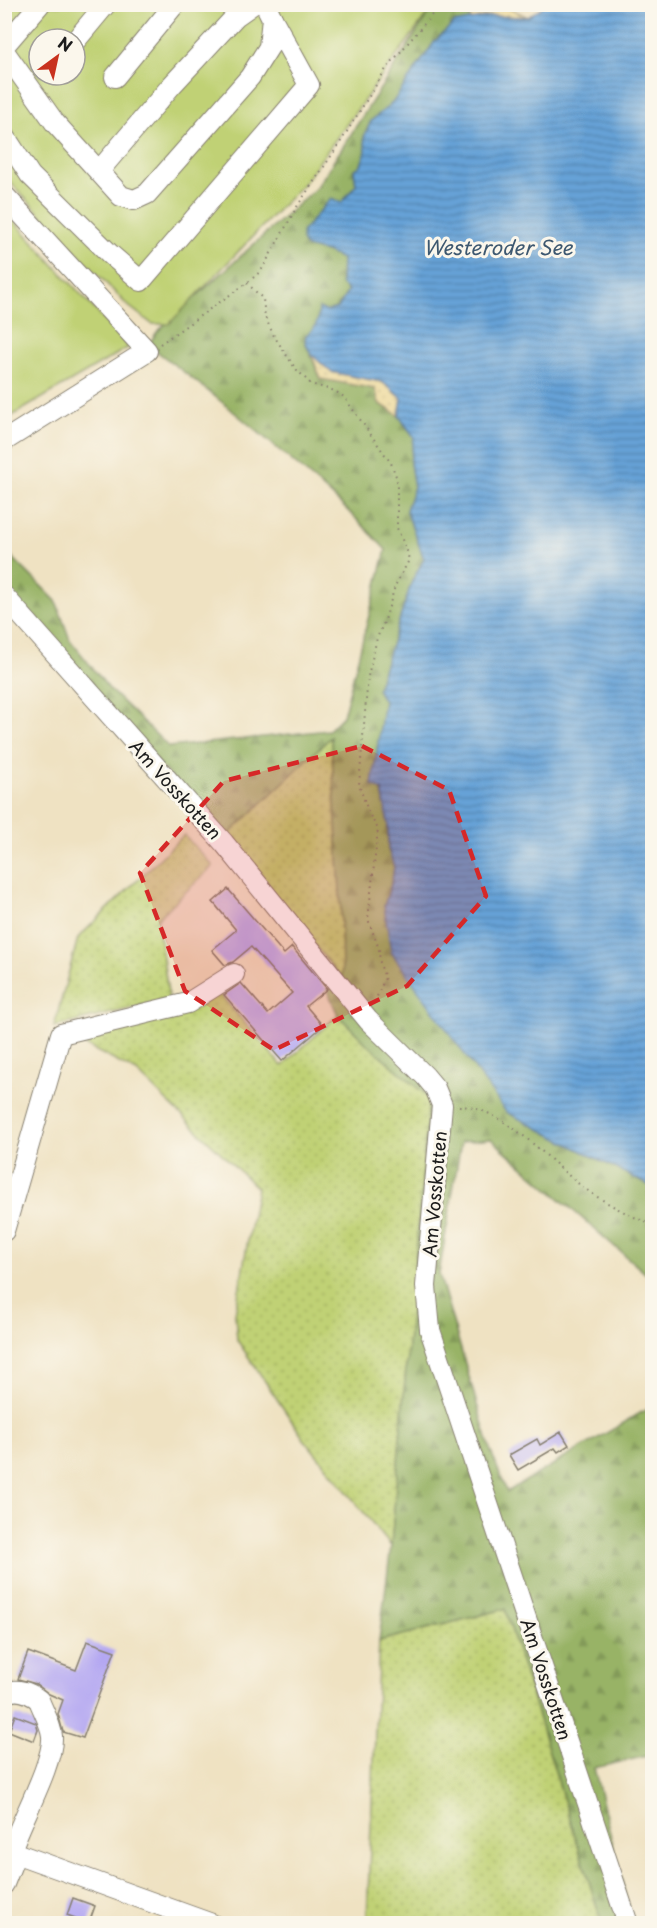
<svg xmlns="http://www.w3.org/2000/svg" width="657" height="1928" viewBox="0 0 657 1928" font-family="'Playpen Sans',sans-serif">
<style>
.grass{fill:url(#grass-dots);stroke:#6e7648;stroke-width:1.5}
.forest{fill:url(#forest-firs);stroke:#5a6841;stroke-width:1.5}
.sand{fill:url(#sand-dots);stroke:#857b5d;stroke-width:1.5}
.green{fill:#c0d174;stroke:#6e7648;stroke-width:1.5;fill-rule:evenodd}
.water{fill:url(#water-rules);stroke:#415f7a;stroke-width:1.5}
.building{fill:#b2a6f2}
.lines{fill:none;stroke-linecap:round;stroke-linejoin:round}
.minor-casing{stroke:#867f6f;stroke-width:22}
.path{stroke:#867f6f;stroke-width:2;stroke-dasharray:1.5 4.5;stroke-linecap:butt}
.minor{stroke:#fff;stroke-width:20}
.marked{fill:#d62828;fill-opacity:0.2;stroke:#d62828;stroke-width:4.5;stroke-dasharray:12 8;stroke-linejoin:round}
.labels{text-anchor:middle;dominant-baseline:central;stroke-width:6;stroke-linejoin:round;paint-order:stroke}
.street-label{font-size:18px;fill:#1c1c1c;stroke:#fbf7ec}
.water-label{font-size:20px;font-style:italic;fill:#3d5870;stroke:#fbf7ec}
</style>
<defs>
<pattern id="grass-dots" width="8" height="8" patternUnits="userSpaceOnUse" patternTransform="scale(1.5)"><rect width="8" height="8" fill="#c0d174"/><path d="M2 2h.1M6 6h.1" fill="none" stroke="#a4b364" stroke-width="1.8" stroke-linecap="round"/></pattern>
<pattern id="forest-firs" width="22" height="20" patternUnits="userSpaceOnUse" patternTransform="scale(1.5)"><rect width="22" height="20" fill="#98b366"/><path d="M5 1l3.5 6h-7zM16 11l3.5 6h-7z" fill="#829958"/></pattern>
<pattern id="sand-dots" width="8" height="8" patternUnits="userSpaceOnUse" patternTransform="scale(1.5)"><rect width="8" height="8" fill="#eeda9e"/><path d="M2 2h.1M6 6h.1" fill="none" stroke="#ccba88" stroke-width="1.8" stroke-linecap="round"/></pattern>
<pattern id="water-rules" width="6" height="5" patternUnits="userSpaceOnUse" patternTransform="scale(1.5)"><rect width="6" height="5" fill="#66a2d7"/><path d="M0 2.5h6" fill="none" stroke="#5383ae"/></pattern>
</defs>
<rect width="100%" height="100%" fill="#fbf7ec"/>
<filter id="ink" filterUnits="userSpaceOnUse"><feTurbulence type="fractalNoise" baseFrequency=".0167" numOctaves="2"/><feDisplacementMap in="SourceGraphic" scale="12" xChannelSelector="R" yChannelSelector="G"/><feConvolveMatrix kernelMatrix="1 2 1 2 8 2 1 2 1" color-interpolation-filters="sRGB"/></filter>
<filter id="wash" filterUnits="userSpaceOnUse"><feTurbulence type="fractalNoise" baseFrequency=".008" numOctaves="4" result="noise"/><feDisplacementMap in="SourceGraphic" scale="24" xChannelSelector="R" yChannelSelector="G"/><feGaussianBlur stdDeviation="1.35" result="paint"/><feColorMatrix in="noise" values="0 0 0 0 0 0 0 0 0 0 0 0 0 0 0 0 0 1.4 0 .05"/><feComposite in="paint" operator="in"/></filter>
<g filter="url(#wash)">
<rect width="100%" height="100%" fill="#efe2c2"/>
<g class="grass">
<path d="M 331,737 L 341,908 L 342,979 L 226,837 Z"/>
<path d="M 184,835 L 213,866 L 157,919 L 169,999 L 54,1027 L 78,938 Z"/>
<path d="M 218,992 L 282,1066 L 338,1015 L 367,1044 L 429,1097 L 391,1546 L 304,1439 L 237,1340 L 235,1314 L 257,1188 L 137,1072 L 67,1036 Z"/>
<path d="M 505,1609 L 602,1923 L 399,1924 L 367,1918 L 379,1641 Z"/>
</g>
<path class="forest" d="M 434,5 L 465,5 L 471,20 L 454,23 L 435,41 L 393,103 L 371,121 L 364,137 L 366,151 L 361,165 L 354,170 L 356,185 L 306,247 L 327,252 L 342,259 L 341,284 L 348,291 L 338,308 L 326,311 L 319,308 L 318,322 L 305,342 L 321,379 L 375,389 L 379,403 L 399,416 L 414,437 L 410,463 L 414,487 L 406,510 L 424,559 L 412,581 L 377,689 L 384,701 L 372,785 L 382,790 L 388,823 L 388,849 L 394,867 L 392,881 L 384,906 L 506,1112 L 652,1187 L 652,1279 L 491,1139 L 461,1142 L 439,1274 L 490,1449 L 507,1492 L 652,1406 L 652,1755 L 594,1768 L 632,1923 L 602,1923 L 505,1609 L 379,1641 L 391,1546 L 429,1097 L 367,1044 L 338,1015 L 327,990 L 342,979 L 341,908 L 331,737 L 226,837 L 5,597 L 5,550 L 56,601 L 70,640 L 110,690 L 169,747 L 329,730 L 343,716 L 386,550 C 353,513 316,481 278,449 C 236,413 193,378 148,345 L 157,332 L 317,187 Z"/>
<g class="sand">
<path d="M 465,5 L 502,5 L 528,17 L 490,16 L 471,20 Z"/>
<path d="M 311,354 L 331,372 L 382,382 L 402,398 L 399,416 L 379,403 L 375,389 L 321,379 Z"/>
</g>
<g class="green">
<path d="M 5,5 L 434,5 L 303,184 L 169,324 L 152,324 L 126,304 L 5,177 ZM 39,39 L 75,39 L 75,75 L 39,75 Z"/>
<path d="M 5,211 L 129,347 L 5,420 L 4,420 Z"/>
</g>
<path class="water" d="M 546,4 L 652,5 L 652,1187 L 506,1112 L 391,952 L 384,906 L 392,881 L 394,867 L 388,849 L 388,823 L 382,790 L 372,785 L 384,701 L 377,689 L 412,581 L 424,559 L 406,510 L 414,487 L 410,463 L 414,437 L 399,416 L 402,398 L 382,382 L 331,372 L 311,354 L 305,342 L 306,335 C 317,328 318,321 319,308 L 326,311 L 338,308 L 348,291 L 341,284 L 342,259 L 327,252 L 306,247 L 302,241 L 302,232 L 331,198 L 341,203 L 356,185 L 354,170 L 361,165 L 366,151 L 364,137 L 371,121 L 393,102 L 435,41 L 454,23 L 490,16 L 528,17 Z"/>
<g id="blocks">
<g class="building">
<path d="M 228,889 L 284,954 L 292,947 L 327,989 L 306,1006 L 323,1026 L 282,1061 L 224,995 L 241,983 L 268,1014 L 292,993 L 251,947 L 233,962 L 225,965 L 212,950 L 236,930 L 213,902 Z"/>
<path d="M 561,1432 L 569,1445 L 558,1452 L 555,1448 L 518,1470 L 509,1455 L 537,1439 L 540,1445 Z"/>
<path d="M 87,1641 L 115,1651 L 83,1738 L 63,1732 L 58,1714 L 63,1700 L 49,1694 L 36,1684 L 18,1679 L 28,1652 L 76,1670 Z"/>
<path d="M 15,1715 L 36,1723 L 38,1730 L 34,1741 L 9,1731 Z"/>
<path d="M 73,1898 L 95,1906 L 89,1923 L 67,1915 Z"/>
</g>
</g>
</g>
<g filter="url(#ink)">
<use href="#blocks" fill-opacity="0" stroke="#867f6f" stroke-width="1.5"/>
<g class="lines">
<g class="minor-casing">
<g id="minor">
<path d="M 76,40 L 106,4"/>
<path d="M 4,46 L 40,4"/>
<path d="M 4,51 L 55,123 L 121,196 L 134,200 L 147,194 L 250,77 L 269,47 L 272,18 L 265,4"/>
<path d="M 115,77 L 175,4"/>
<path d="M 4,135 L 30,175 L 110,254 L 141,281 L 309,85 L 272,18"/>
<path d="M 99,171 L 171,86 L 236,16 L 253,4"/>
<path d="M 4,195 L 147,351 L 4,441"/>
<path d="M 4,596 L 224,843 L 368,1020 L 425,1076 L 435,1088 L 442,1105 L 426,1286 L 430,1330 L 628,1924"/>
<path d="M 4,1231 L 61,1034 L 188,1003 L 234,974"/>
<path d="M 4,1694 C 16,1687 29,1692 39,1700 C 43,1711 51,1724 52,1736 C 54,1763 20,1822 11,1851"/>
<path d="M 4,1849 L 212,1924"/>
<path d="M 4,1884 L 16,1853"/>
</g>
</g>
<g class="path">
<path d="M 247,283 L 263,299 L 265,317 L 274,336 L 295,368 L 311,384 L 335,391 L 344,397 L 391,463 L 397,479 L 397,528 L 407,551 L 409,560 L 395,586 L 385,620 L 377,638 L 368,676 L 359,785 L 369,814 L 378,829 L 368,919 L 379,949 L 380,964 L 385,978 L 375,1001"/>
<path d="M 160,344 L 247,283 L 261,271 L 298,205 L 338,146 L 386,69 L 441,4"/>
<path d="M 459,1106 C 505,1107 549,1162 584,1188 C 605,1203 629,1215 652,1225"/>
</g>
<use href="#minor" class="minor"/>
</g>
</g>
<path class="marked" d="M 362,746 L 449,790 L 486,896 L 407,986 L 274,1050 L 185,991 L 140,873 L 224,781 Z"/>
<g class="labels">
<g class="street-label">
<text transform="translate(176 789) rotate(48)">Am Vosskotten</text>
<text transform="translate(434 1194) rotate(-85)">Am Vosskotten</text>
<text transform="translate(547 1679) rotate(72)">Am Vosskotten</text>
</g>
<g class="water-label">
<text x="498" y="247">Westeroder See</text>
</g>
</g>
<rect width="657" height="1928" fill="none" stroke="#fbf7ec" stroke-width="24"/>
<g transform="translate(57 57) rotate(33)"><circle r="28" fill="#fbf7ec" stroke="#a29f99" stroke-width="1.5"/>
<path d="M0-4.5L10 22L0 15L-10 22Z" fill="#c8321e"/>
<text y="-9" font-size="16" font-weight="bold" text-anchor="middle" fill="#1c1c1c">N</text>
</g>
</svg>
